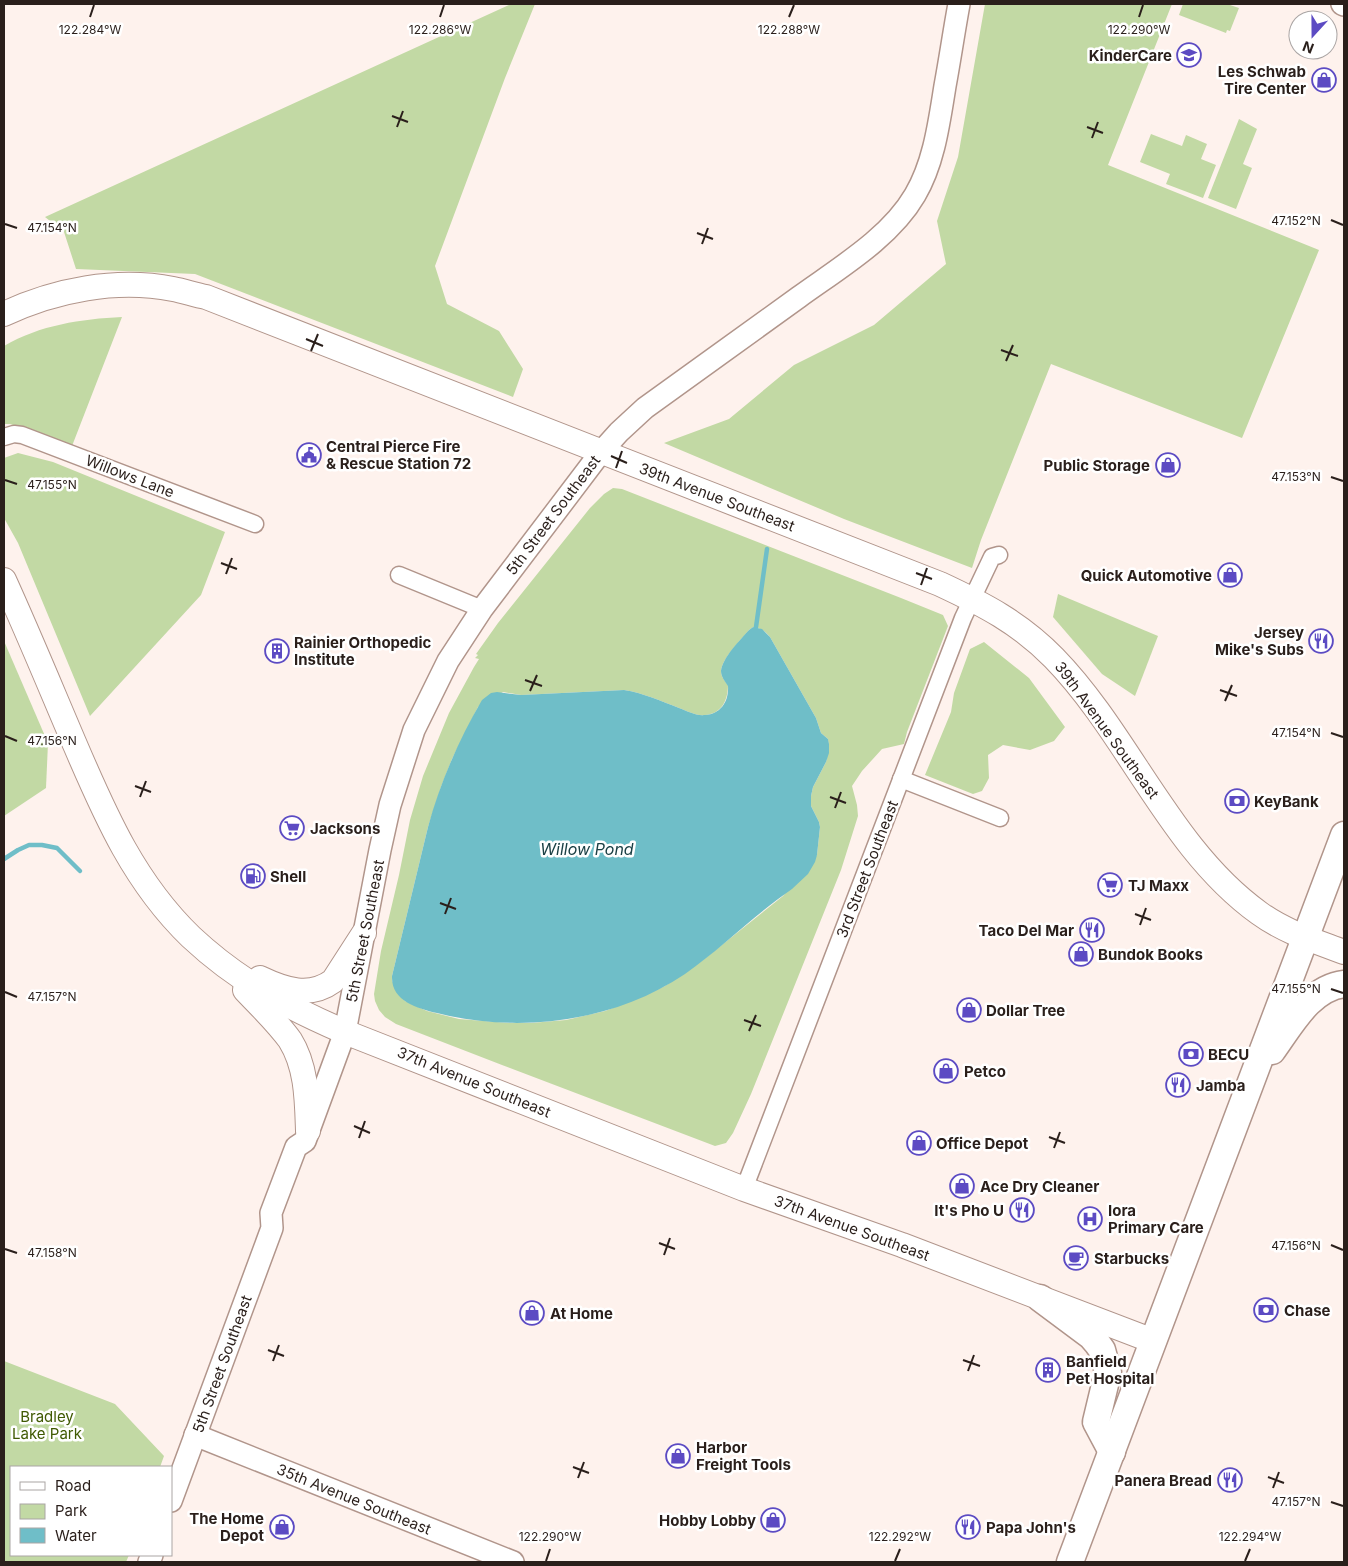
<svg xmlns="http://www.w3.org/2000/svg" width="1348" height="1566" viewBox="0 0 1348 1566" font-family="Inter,sans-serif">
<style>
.green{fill:#c2d9a4;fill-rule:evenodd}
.water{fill:#6fbec8}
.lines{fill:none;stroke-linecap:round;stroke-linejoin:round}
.stream{stroke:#6fbec8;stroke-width:4.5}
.minor-casing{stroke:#b1958b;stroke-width:19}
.tertiary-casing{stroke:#b1958b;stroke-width:24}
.secondary-casing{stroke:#b1958b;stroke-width:26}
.primary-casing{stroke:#b1958b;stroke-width:29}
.minor{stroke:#fff;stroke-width:16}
.tertiary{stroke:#fff;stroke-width:21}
.secondary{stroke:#fff;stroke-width:24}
.primary{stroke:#fff;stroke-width:26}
.ticks{fill:none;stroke:#2a1f1b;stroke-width:2}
.labels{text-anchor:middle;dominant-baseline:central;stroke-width:5;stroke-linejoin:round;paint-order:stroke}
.poi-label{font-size:15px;font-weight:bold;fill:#2a1f1b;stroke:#fff;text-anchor:start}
.street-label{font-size:15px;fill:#2a1f1b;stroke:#fff}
.park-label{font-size:15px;fill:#405a03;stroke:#fff}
.water-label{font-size:16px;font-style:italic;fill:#1b4045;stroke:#fff}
.ticks-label{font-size:12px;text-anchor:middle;fill:#2a1f1b;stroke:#fff;stroke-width:5;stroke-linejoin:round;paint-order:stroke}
</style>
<rect width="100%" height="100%" fill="#fef2ed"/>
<g class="green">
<path d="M 511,4 L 535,4 L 505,78 L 435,266 L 447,304 L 499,331 L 523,369 L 513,397 L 195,274 L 76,269 L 64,232 L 45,217 Z"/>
<path d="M 985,4 L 1172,4 L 1108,165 L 1319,250 L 1242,438 L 1051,364 L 981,540 L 972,568 L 844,519 L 664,443 L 729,419 L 794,365 L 874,325 L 946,264 L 937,221 L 958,157 Z"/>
<path d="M 1183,4 L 1227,4 L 1239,8 L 1230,31 L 1227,30 L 1226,33 L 1179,15 Z"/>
<path d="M 1239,119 L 1257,129 L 1243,164 L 1252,168 L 1236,209 L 1208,198 Z"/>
<path d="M 1151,134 L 1182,146 L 1186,135 L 1207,144 L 1201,159 L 1216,165 L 1203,198 L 1166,184 L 1170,174 L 1140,162 Z"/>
<path d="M 122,317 L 72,446 L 10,424 L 4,424 L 4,346 C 40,325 81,319 122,317 Z"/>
<path d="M 18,453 L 53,462 L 225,532 L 201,595 L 90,716 L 18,543 L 4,518 L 4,458 Z"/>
<path d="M 613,488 L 622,489 L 901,598 L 943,615 L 948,626 L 907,732 L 904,744 L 882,749 L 862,771 L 852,786 L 857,805 L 858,816 L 841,870 L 751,1094 L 733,1133 L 726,1143 L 715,1146 L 502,1065 L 396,1024 L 385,1017 L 379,1010 L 375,1001 L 374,994 L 381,951 L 399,875 L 410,820 L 423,776 L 449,713 L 474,667 L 479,659 L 475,658 L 478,655 L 476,654 L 498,623 L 590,508 L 604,494 ZM 753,627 C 760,627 766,632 770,637 L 816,718 L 821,733 L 828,739 L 829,748 L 826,762 L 813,787 L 811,796 L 811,806 L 819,822 L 820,827 L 817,855 L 783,896 L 703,960 L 665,986 L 644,996 L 605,1011 L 566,1020 L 531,1023 L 509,1023 L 459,1019 L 427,1011 L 405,1001 L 392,981 L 392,976 L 428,827 L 441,787 L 452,759 L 478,707 L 503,692 L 521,695 L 624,690 C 643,693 661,701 679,708 C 687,711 696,716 705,715 C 721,714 728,701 728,685 C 725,681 721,677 721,671 C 722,658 741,640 749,630 Z"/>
<path d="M 1058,594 L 1158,636 L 1135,696 L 1102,674 L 1053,617 Z"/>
<path d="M 4,641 L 48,743 L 46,788 L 4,816 Z"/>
<path d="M 984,642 L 1029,678 L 1065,727 L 1054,741 L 1030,750 L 1003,745 L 988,755 L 989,778 L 982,791 L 973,794 L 925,775 L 951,712 L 954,693 L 970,649 Z"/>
<path d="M 4,1361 L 115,1404 L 164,1456 L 160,1467 L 11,1467 L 11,1555 L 129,1555 L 126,1562 L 4,1562 Z"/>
</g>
<path class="water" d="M 753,627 L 762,629 L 770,637 L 816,718 L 821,733 L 828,739 L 829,744 L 829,753 L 826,762 L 813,787 L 811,796 L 811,806 L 819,822 L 820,827 L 817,855 L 815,862 L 808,874 L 792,889 C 754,915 722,948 685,974 C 614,1022 519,1034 437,1013 C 417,1008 391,1001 392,976 L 428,827 C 440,783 459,739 482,700 L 491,693 L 497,692 L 521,695 L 624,690 C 643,693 661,701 679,708 C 687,711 696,716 705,715 C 721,714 729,701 728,686 C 725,681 721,677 721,671 C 722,658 741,639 749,630 Z"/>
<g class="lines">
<g class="stream">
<path d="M 756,627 L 767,549"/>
<path d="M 4,859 L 18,850 L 29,845 L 42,845 L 57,848 L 80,871"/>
</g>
<g class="minor-casing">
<g id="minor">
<path d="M 4,437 L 14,434 L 22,435 L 255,524"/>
<path d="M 399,575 L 482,609"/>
<path d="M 901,779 L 1000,818"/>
<path d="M 744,1189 L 963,618 L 992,557 L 999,555"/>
</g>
</g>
<g class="tertiary-casing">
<g id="tertiary">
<path d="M 1342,4 L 1344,5"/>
<path d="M 195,1435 L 513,1562"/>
<path d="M 171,1501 L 272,1228 L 271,1213 L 296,1147 L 305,1141 L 345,1032 L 380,850 L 390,805 L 414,730 L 448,661 L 482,609 L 601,452 L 619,432 L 645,408 C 696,371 748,334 799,297 C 839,268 890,238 915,195 C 934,163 939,123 945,86 C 950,59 954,31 959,4"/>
<path d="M 149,1562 L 152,1555"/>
</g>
</g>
<g class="secondary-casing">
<g id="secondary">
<path d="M 4,314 C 55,290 116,278 173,289 C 184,291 195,295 206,297 L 940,584 C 983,604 1020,623 1054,658 C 1129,735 1170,849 1259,913 C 1285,932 1315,941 1344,952"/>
<path d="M 4,580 C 29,635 52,691 76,747 C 106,817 135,883 191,937 C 238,981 287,1007 345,1032 L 744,1189 L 902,1245 L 1153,1341"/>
<path d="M 260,978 C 285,990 310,998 333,981 L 364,933"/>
<path d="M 245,990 C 260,1006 277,1022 290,1040 C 307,1067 307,1101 308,1131"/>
</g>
</g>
<g class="primary-casing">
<g id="primary">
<path d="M 1272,1051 C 1291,1025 1310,988 1344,984"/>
<path d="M 1040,1298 L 1091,1336 L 1097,1343 L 1102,1350 L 1108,1372 L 1096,1422 L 1112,1452"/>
<path d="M 1070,1562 L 1344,835"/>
</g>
</g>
<use href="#minor" class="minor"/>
<use href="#tertiary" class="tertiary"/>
<use href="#secondary" class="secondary"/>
<use href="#primary" class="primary"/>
</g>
<path class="ticks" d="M 90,17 L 94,5M 440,17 L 444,5M 789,17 L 794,5M 1139,17 L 1143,5M 392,116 L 408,122M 397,127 L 403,111M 1087,127 L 1103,133M 1092,138 L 1098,122M 1331,220 L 1343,225M 5,224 L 17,228M 697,233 L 713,239M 702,244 L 708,228M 306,339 L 323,346M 1001,350 L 1018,356M 311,351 L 318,334M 1006,361 L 1013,345M 611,456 L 627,463M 616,468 L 622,451M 1331,477 L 1343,481M 5,480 L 17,484M 221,563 L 237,569M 916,573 L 932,579M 226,574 L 232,558M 921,585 L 927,568M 525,680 L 542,686M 1220,690 L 1237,696M 530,691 L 537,675M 1225,701 L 1232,685M 1331,733 L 1343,737M 5,736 L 17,741M 135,786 L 151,792M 140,797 L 146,781M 830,797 L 846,803M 835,808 L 841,792M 440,903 L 456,909M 445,914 L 451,898M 1135,914 L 1151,920M 1140,925 L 1146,908M 1331,989 L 1343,993M 5,992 L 17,997M 744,1020 L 761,1026M 749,1031 L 756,1015M 354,1126 L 370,1133M 1049,1137 L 1065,1143M 359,1138 L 365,1121M 1054,1148 L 1060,1132M 659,1243 L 675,1249M 1331,1245 L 1343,1250M 5,1249 L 17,1253M 664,1255 L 670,1238M 268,1350 L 284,1356M 963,1360 L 980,1366M 273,1361 L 279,1345M 968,1371 L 974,1355M 573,1467 L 589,1473M 1268,1477 L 1284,1483M 578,1478 L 584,1462M 1273,1488 L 1279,1472M 1331,1502 L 1343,1506M 546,1561 L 550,1549M 895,1561 L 900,1549M 1245,1561 L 1250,1549"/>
<defs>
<g id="school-ring" transform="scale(1.25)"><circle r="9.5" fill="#fff" stroke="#5c4bc3" stroke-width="1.5"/><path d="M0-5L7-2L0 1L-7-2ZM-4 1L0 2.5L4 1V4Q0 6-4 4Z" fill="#5c4bc3"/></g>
<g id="shop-ring" transform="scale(1.25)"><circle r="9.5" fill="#fff" stroke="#5c4bc3" stroke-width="1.5"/><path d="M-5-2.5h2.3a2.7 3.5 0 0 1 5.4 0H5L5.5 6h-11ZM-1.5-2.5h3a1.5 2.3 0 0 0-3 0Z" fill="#5c4bc3"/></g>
<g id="civic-ring" transform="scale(1.25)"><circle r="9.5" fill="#fff" stroke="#5c4bc3" stroke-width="1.5"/><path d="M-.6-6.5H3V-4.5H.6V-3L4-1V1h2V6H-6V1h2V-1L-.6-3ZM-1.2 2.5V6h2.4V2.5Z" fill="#5c4bc3"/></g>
<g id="restaurant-ring" transform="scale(1.25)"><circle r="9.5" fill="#fff" stroke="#5c4bc3" stroke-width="1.5"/><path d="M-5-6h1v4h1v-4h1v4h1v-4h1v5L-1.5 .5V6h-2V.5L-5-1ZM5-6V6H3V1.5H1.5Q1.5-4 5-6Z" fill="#5c4bc3"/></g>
<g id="building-ring" transform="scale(1.25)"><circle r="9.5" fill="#fff" stroke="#5c4bc3" stroke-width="1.5"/><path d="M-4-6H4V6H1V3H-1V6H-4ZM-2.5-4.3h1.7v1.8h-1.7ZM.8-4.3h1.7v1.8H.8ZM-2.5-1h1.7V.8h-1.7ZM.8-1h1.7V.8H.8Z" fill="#5c4bc3"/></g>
<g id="bank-ring" transform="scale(1.25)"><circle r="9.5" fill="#fff" stroke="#5c4bc3" stroke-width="1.5"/><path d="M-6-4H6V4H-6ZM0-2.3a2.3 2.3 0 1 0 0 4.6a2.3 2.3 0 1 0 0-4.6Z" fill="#5c4bc3"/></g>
<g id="supermarket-ring" transform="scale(1.25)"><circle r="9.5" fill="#fff" stroke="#5c4bc3" stroke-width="1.5"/><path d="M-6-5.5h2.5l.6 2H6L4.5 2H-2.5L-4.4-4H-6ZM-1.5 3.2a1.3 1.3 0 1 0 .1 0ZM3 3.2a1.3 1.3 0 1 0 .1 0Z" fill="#5c4bc3"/></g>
<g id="fuel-ring" transform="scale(1.25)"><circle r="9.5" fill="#fff" stroke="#5c4bc3" stroke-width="1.5"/><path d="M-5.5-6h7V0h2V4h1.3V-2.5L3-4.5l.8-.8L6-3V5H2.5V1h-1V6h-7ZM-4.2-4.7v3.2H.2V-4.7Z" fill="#5c4bc3"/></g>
<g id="hospital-ring" transform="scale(1.25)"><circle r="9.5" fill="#fff" stroke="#5c4bc3" stroke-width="1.5"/><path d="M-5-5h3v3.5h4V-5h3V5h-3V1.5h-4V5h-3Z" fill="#5c4bc3"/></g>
<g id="cafe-ring" transform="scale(1.25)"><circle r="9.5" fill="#fff" stroke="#5c4bc3" stroke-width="1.5"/><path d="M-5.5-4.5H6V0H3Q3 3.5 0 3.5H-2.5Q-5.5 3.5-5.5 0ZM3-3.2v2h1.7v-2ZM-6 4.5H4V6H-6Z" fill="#5c4bc3"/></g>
</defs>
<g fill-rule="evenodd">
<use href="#school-ring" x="1189" y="55"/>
<use href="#shop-ring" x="1324" y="80"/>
<use href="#civic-ring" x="309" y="455"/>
<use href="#shop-ring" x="1168" y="465"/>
<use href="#shop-ring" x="1230" y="575"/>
<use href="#restaurant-ring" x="1321" y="641"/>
<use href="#building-ring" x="277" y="651"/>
<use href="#bank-ring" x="1237" y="801"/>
<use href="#supermarket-ring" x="292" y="828"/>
<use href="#fuel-ring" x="253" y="876"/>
<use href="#supermarket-ring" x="1110" y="885"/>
<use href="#restaurant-ring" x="1092" y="930"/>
<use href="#shop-ring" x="1081" y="954"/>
<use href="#shop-ring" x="969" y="1010"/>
<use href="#bank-ring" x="1191" y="1054"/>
<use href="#shop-ring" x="946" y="1071"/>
<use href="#restaurant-ring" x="1178" y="1085"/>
<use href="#shop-ring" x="919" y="1143"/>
<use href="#shop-ring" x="962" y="1186"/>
<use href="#restaurant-ring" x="1022" y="1210"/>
<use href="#hospital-ring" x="1090" y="1219"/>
<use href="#cafe-ring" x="1076" y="1258"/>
<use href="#bank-ring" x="1266" y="1310"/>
<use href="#shop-ring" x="532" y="1313"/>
<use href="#building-ring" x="1048" y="1370"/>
<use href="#shop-ring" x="678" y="1456"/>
<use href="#restaurant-ring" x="1230" y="1480"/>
<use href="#shop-ring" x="773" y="1520"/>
<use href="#shop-ring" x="282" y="1527"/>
<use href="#restaurant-ring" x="968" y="1527"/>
</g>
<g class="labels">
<g class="poi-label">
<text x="1172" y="55" text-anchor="end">KinderCare</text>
<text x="1306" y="71" text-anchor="end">Les Schwab<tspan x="1306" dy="17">Tire Center</tspan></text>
<text x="326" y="446">Central Pierce Fire<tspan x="326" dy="17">&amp; Rescue Station 72</tspan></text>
<text x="1150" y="465" text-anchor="end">Public Storage</text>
<text x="1212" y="575" text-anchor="end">Quick Automotive</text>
<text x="1304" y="632" text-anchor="end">Jersey<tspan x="1304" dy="17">Mike's Subs</tspan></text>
<text x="294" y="642">Rainier Orthopedic<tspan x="294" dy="17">Institute</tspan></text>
<text x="1254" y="801">KeyBank</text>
<text x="310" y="828">Jacksons</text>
<text x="270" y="876">Shell</text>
<text x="1128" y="885">TJ Maxx</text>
<text x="1074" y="930" text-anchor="end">Taco Del Mar</text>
<text x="1098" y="954">Bundok Books</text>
<text x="986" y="1010">Dollar Tree</text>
<text x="1208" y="1054">BECU</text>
<text x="964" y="1071">Petco</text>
<text x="1196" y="1085">Jamba</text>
<text x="936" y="1143">Office Depot</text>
<text x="980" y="1186">Ace Dry Cleaner</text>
<text x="1004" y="1210" text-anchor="end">It's Pho U</text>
<text x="1108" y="1210">Iora<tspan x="1108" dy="17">Primary Care</tspan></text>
<text x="1094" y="1258">Starbucks</text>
<text x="1284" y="1310">Chase</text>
<text x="550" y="1313">At Home</text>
<text x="1066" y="1361">Banfield<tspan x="1066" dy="17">Pet Hospital</tspan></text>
<text x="696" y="1447">Harbor<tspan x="696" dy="17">Freight Tools</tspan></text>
<text x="1212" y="1480" text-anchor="end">Panera Bread</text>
<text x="264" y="1518" text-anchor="end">The Home<tspan x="264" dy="17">Depot</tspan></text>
<text x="756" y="1520" text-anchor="end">Hobby Lobby</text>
<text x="986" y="1527">Papa John's</text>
</g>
<g class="street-label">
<text transform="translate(130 476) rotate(21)">Willows Lane</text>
<text transform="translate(717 497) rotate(21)">39th Avenue Southeast</text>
<text transform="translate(553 515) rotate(-53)">5th Street Southeast</text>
<text transform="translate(1107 730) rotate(54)">39th Avenue Southeast</text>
<text transform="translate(867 869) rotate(-69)">3rd Street Southeast</text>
<text transform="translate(365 931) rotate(-79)">5th Street Southeast</text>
<text transform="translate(474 1082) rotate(22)">37th Avenue Southeast</text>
<text transform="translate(852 1228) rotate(20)">37th Avenue Southeast</text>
<text transform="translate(222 1364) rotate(-70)">5th Street Southeast</text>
<text transform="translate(354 1499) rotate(22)">35th Avenue Southeast</text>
</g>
<g class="park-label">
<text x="47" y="1416">Bradley<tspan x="47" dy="17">Lake Park</tspan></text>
</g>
<g class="water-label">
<text x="587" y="849">Willow Pond</text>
</g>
</g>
<g class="ticks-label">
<text x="440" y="34">122.286°W</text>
<text x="90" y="34">122.284°W</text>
<text x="789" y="34">122.288°W</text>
<text x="1139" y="34">122.290°W</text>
<text x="1296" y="225">47.152°N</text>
<text x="52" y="232">47.154°N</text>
<text x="1296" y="481">47.153°N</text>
<text x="52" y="489">47.155°N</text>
<text x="1296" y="737">47.154°N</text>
<text x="52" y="745">47.156°N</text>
<text x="1296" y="993">47.155°N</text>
<text x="52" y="1001">47.157°N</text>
<text x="1296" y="1250">47.156°N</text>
<text x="52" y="1257">47.158°N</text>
<text x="1296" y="1506">47.157°N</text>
<text x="550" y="1541">122.290°W</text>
<text x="900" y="1541">122.292°W</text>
<text x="1250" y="1541">122.294°W</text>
</g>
<rect width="1348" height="1566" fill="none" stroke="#2a1f1b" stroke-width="10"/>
<rect x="10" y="1466" width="162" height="90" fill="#ffffff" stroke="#aaa5a4"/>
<rect x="20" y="1482" width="25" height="8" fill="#ffffff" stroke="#aaa5a4"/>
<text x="55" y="1491" font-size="15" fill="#2a1f1b">Road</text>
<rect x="20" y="1504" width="25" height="15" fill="#c2d9a4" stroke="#aaa5a4"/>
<text x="55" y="1516" font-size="15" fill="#2a1f1b">Park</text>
<rect x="20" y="1528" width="25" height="15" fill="#6fbec8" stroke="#aaa5a4"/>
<text x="55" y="1541" font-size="15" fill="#2a1f1b">Water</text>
<g transform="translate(1313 35) rotate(201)"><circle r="24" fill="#ffffff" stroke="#aaa5a4"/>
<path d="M0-4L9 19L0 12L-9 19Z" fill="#5c4bc3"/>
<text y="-8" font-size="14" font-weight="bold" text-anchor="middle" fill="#2a1f1b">N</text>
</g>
</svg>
